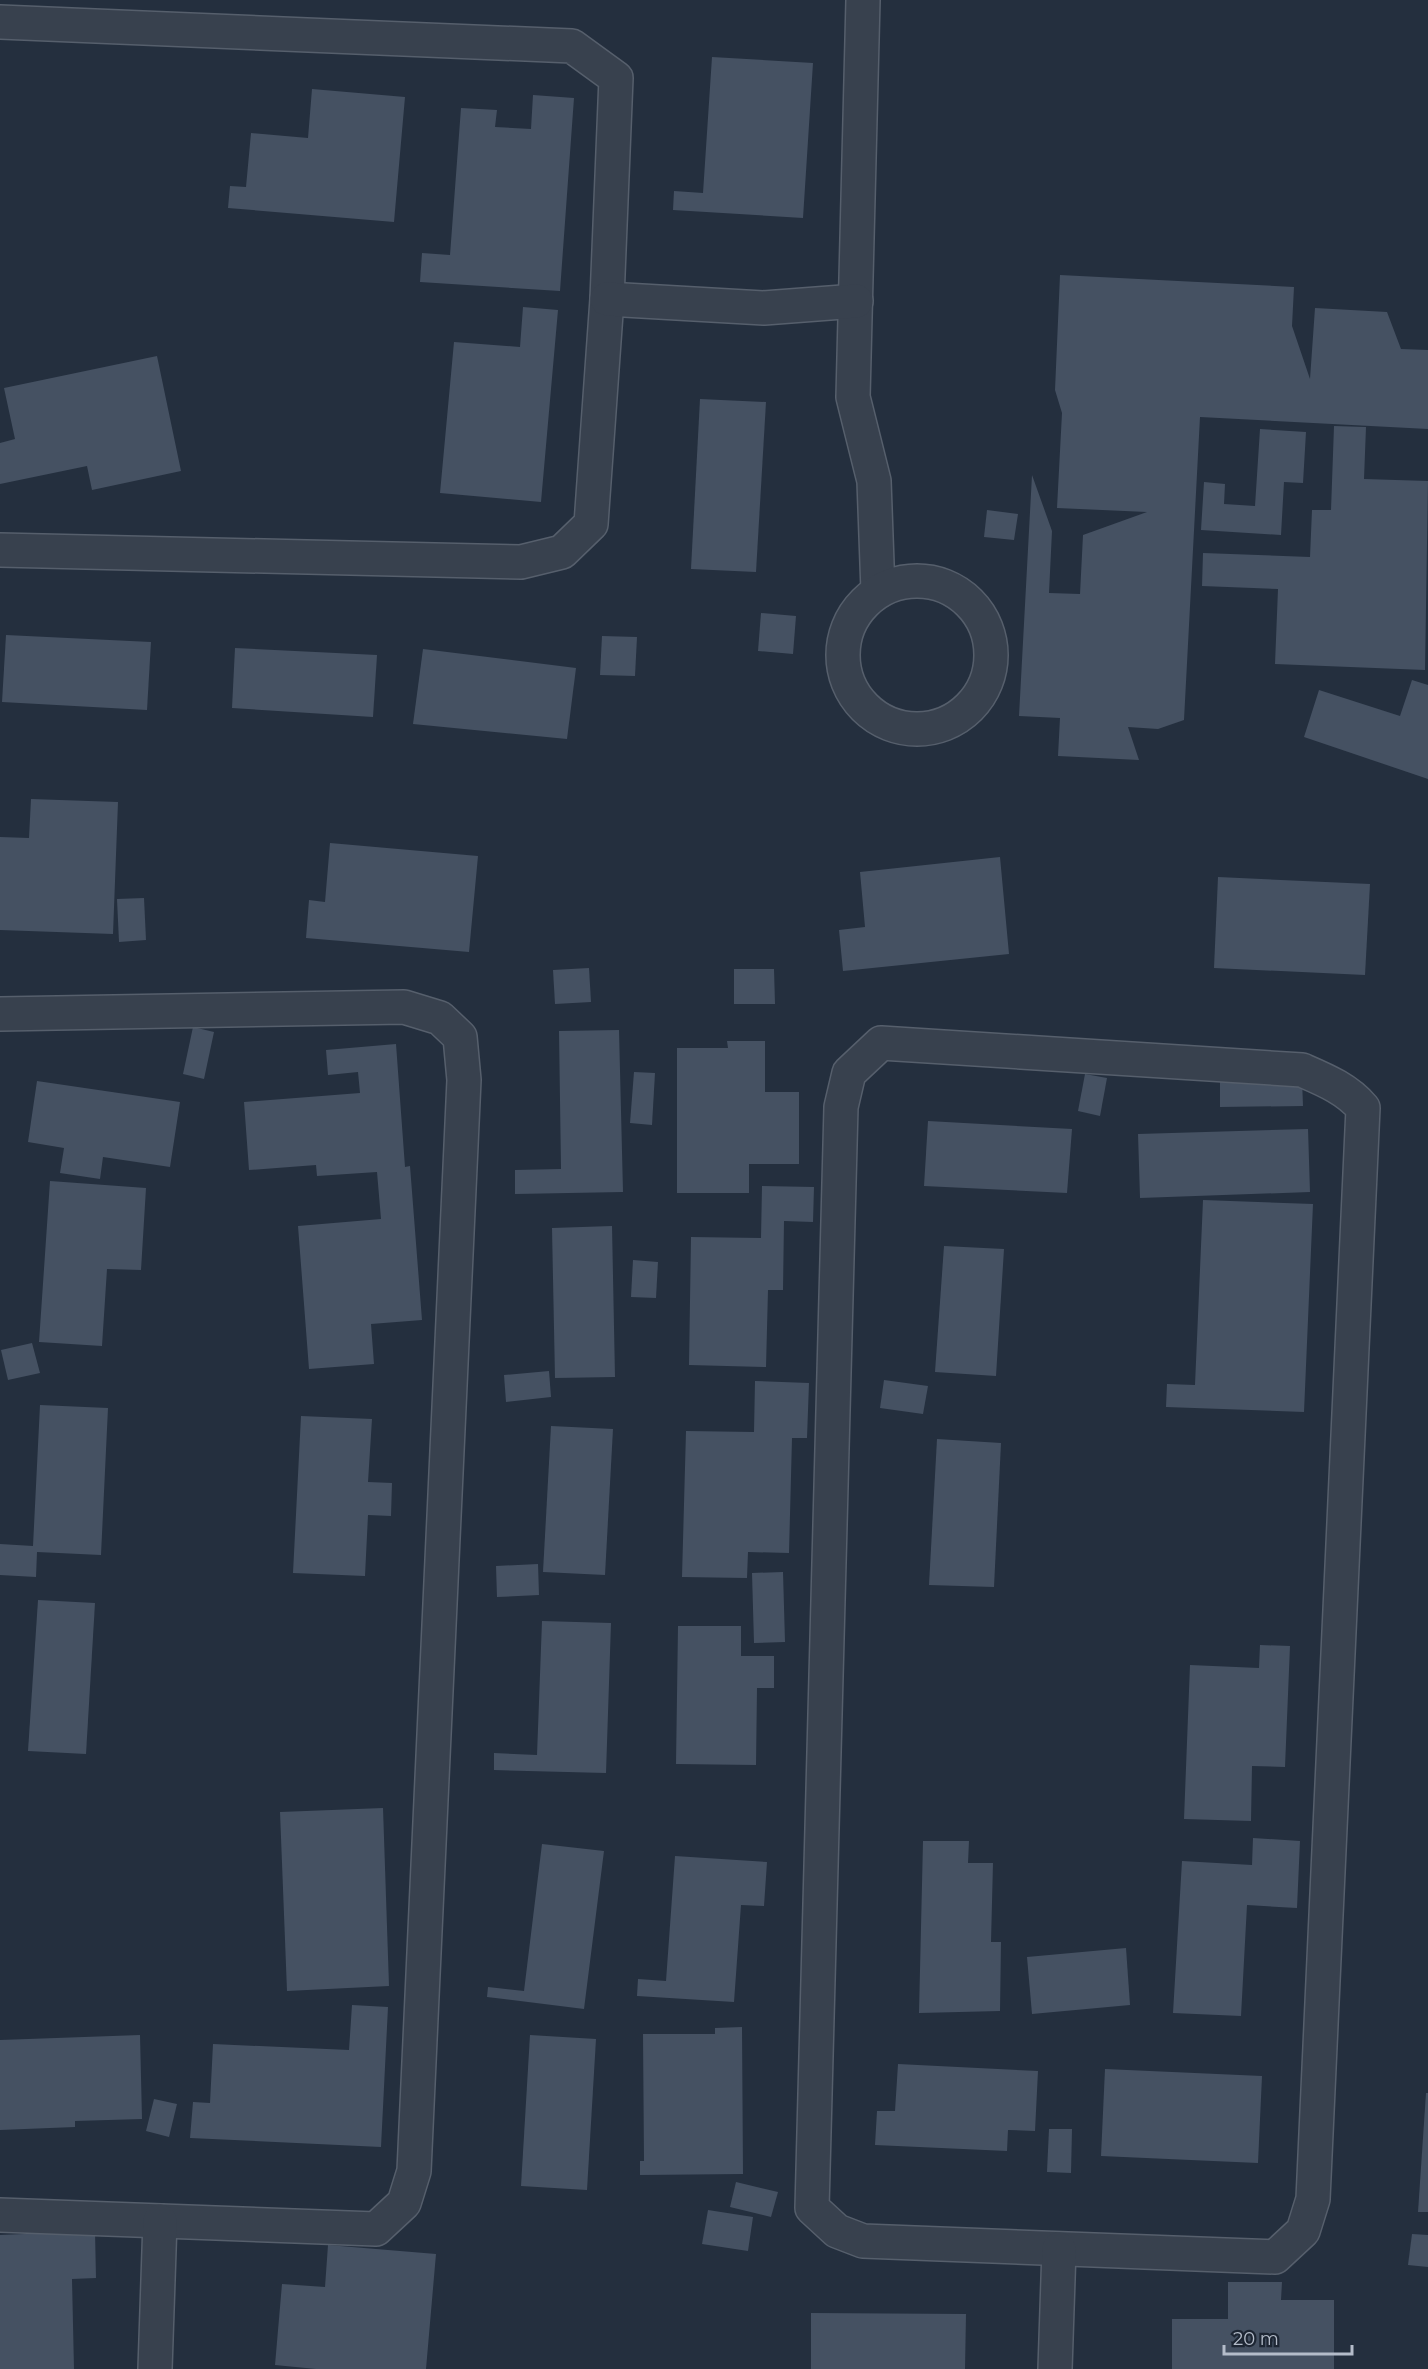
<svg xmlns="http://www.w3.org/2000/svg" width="1428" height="2369" viewBox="0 0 1428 2369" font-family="Montserrat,sans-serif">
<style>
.building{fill:#455162}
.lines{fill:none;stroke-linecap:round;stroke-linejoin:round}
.street-casing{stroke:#565f6c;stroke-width:36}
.street{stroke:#38414e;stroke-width:33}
</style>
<rect width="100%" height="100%" fill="#242f3e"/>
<g class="building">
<path d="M 712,57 L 813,63 L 803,218 L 673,210 L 674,191 L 703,193 Z"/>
<path d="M 312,89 L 405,97 L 394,222 L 228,208 L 230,186 L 246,187 L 251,133 L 308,138 Z"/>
<path d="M 533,95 L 574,98 L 560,291 L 420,282 L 422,253 L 450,255 L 461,108 L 497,110 L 495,127 L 531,129 Z"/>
<path d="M 1060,275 L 1294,287 L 1292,326 L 1310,379 L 1315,308 L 1387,312 L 1401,349 L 1428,350 L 1428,429 L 1200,417 L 1184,720 L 1158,729 L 1128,727 L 1139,760 L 1058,756 L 1060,718 L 1019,716 L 1032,475 L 1052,531 L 1049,593 L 1080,594 L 1083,535 L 1147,512 L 1057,508 L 1062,413 L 1055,390 Z"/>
<path d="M 523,307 L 558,310 L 541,502 L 440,493 L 454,342 L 520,347 Z"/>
<path d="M 157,356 L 181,471 L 92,490 L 87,466 L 0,484 L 0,443 L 15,439 L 4,388 Z"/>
<path d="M 700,399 L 766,402 L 756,572 L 691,569 Z"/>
<path d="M 1334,426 L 1366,427 L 1364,479 L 1428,481 L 1425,670 L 1275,664 L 1278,589 L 1202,586 L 1203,553 L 1310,557 L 1312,510 L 1331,510 Z"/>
<path d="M 1260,429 L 1306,432 L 1303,483 L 1284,482 L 1281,535 L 1201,530 L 1204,482 L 1225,484 L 1224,504 L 1255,506 Z"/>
<path d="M 987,510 L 1018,514 L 1014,540 L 984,537 Z"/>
<path d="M 761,613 L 796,616 L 793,654 L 758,651 Z"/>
<path d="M 6,635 L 151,642 L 147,710 L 2,702 Z"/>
<path d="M 602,636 L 637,637 L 635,676 L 600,675 Z"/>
<path d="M 235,648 L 377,655 L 373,717 L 232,708 Z"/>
<path d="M 423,649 L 576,668 L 567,739 L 413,724 Z"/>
<path d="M 1412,680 L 1428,685 L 1428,779 L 1304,737 L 1319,690 L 1400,716 Z"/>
<path d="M 31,799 L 118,802 L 113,934 L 0,930 L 0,837 L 29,838 Z"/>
<path d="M 330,843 L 478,856 L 469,952 L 306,938 L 309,900 L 325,902 Z"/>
<path d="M 1000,857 L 1009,954 L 843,971 L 839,930 L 865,927 L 860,872 Z"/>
<path d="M 1218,877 L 1370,884 L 1365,975 L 1214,968 Z"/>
<path d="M 144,898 L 146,940 L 119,942 L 117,899 Z"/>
<path d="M 589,968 L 591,1002 L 555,1004 L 553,970 Z"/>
<path d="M 734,969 L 774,969 L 775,1004 L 734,1004 Z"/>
<path d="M 193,1027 L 214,1032 L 204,1079 L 183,1074 Z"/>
<path d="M 619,1030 L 623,1192 L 515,1194 L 515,1170 L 561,1169 L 559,1031 Z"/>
<path d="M 727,1041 L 765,1041 L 765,1092 L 799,1092 L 799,1164 L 749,1164 L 749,1193 L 677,1193 L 677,1048 L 728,1048 Z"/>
<path d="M 396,1044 L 405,1167 L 410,1166 L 422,1320 L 371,1324 L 374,1364 L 309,1369 L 298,1226 L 381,1219 L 377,1172 L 317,1176 L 316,1165 L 249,1170 L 244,1102 L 360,1093 L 358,1072 L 328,1075 L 326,1050 Z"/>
<path d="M 634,1072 L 655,1073 L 652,1125 L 630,1123 Z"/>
<path d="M 1085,1074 L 1107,1078 L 1100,1116 L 1078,1111 Z"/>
<path d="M 1302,1079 L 1303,1106 L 1220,1107 L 1220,1080 Z"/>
<path d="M 37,1081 L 180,1102 L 170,1167 L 103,1157 L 100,1179 L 60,1173 L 64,1148 L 28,1142 Z"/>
<path d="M 928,1121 L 1072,1129 L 1067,1193 L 924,1186 Z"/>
<path d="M 1308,1129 L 1310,1192 L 1140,1198 L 1138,1134 Z"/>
<path d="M 50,1181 L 146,1188 L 141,1270 L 107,1269 L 102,1346 L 39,1342 Z"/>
<path d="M 762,1186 L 814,1187 L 813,1222 L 784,1221 L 783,1290 L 768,1290 L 766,1367 L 689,1365 L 691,1237 L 761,1238 Z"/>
<path d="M 1203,1200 L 1313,1204 L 1304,1412 L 1166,1407 L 1167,1384 L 1195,1385 Z"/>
<path d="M 612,1226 L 615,1377 L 555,1378 L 552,1228 Z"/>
<path d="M 944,1246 L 1004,1249 L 996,1376 L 935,1372 Z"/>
<path d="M 633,1260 L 658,1262 L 656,1298 L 631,1297 Z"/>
<path d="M 32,1343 L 40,1373 L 8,1380 L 1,1350 Z"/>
<path d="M 549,1371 L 551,1397 L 506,1402 L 504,1375 Z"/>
<path d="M 884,1380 L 928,1386 L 923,1414 L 880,1408 Z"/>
<path d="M 755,1381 L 809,1383 L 807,1438 L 792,1438 L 789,1553 L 748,1552 L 747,1578 L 682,1577 L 686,1431 L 754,1432 Z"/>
<path d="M 40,1405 L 108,1408 L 101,1555 L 37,1552 L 36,1577 L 0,1575 L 0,1544 L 33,1546 Z"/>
<path d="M 301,1416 L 372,1419 L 368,1482 L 392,1483 L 391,1516 L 368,1515 L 365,1576 L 293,1573 Z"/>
<path d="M 551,1426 L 613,1429 L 605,1575 L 543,1572 Z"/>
<path d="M 937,1439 L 1001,1443 L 994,1587 L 929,1585 Z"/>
<path d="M 538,1564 L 539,1595 L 497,1597 L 496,1566 Z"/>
<path d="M 783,1572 L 785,1642 L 754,1643 L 752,1573 Z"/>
<path d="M 38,1600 L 95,1603 L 86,1754 L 28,1751 Z"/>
<path d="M 542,1621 L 611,1623 L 606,1773 L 494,1770 L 494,1753 L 537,1755 Z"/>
<path d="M 678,1626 L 741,1626 L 741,1656 L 774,1656 L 774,1688 L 757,1688 L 756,1765 L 676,1764 Z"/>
<path d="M 1260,1645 L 1290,1646 L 1285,1767 L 1252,1766 L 1251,1821 L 1184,1819 L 1190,1665 L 1259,1668 Z"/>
<path d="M 383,1808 L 389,1986 L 287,1991 L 280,1812 Z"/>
<path d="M 1253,1838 L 1300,1841 L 1297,1908 L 1247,1905 L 1241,2016 L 1173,2013 L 1182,1861 L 1252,1865 Z"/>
<path d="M 923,1841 L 969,1841 L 968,1863 L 993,1863 L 991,1942 L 1001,1942 L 1000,2011 L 919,2013 Z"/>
<path d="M 542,1844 L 604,1851 L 584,2009 L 487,1997 L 488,1987 L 524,1991 Z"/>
<path d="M 675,1856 L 767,1862 L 764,1906 L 741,1905 L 734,2002 L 637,1996 L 638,1979 L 666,1981 Z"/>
<path d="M 1126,1948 L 1130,2005 L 1032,2014 L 1027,1957 Z"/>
<path d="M 352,2005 L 388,2007 L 381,2147 L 190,2138 L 193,2102 L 210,2103 L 213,2044 L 349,2050 Z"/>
<path d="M 742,2027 L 743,2174 L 640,2175 L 640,2161 L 644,2161 L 643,2034 L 715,2034 L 715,2028 Z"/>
<path d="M 140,2035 L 142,2119 L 75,2121 L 75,2127 L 0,2130 L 0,2040 Z"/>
<path d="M 530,2035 L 596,2039 L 587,2190 L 521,2186 Z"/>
<path d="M 898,2064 L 1038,2071 L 1035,2131 L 1008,2130 L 1007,2151 L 875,2145 L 877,2111 L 895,2111 Z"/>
<path d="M 1105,2069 L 1262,2076 L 1258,2163 L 1101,2156 Z"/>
<path d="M 1426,2093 L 1428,2093 L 1428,2212 L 1418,2212 Z"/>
<path d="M 154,2099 L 177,2104 L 169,2137 L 146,2131 Z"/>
<path d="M 1049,2129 L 1072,2129 L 1071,2173 L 1047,2172 Z"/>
<path d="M 736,2182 L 778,2192 L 771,2217 L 730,2207 Z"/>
<path d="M 708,2210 L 753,2217 L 748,2251 L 702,2244 Z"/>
<path d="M 95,2231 L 96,2278 L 72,2279 L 74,2369 L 0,2369 L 0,2235 Z"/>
<path d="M 1412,2234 L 1428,2235 L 1428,2267 L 1408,2265 Z"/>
<path d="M 328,2245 L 436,2254 L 426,2369 L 316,2369 L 275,2365 L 282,2284 L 325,2287 Z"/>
<path d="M 1228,2282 L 1282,2282 L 1281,2300 L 1334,2300 L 1334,2369 L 1172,2369 L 1172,2319 L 1228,2319 Z"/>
<path d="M 811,2313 L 966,2314 L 965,2369 L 811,2369 Z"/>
</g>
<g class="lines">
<g class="street-casing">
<g id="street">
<path d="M 863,0 L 853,397 L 874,481 L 878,591"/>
<path d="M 0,22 L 572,46 L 616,78 L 607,299 L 591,524 L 562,552 L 521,562 L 0,550"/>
<path d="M 607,299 L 764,308 L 856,301"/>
<circle cx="917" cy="655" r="74"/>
<path d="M 0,1014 L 404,1007 L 440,1018 L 460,1037 L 464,1080 L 414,2171 L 404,2203 L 376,2229 L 0,2215"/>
<path d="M 881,1043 L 1302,1070 C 1325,1080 1347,1089 1363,1108 L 1313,2199 L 1303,2231 L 1275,2257 L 863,2241 L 837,2231 L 812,2208 L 841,1107 L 849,1073 Z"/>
<path d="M 155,2369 L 160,2221"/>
<path d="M 1055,2369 L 1059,2249"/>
</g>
</g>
<use href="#street" class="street"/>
</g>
<path d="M1224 2345v9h128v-9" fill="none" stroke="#b4bcc9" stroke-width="3"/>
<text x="1233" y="2345" font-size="18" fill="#b4bcc9" stroke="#1d2633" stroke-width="4.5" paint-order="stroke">20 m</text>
</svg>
